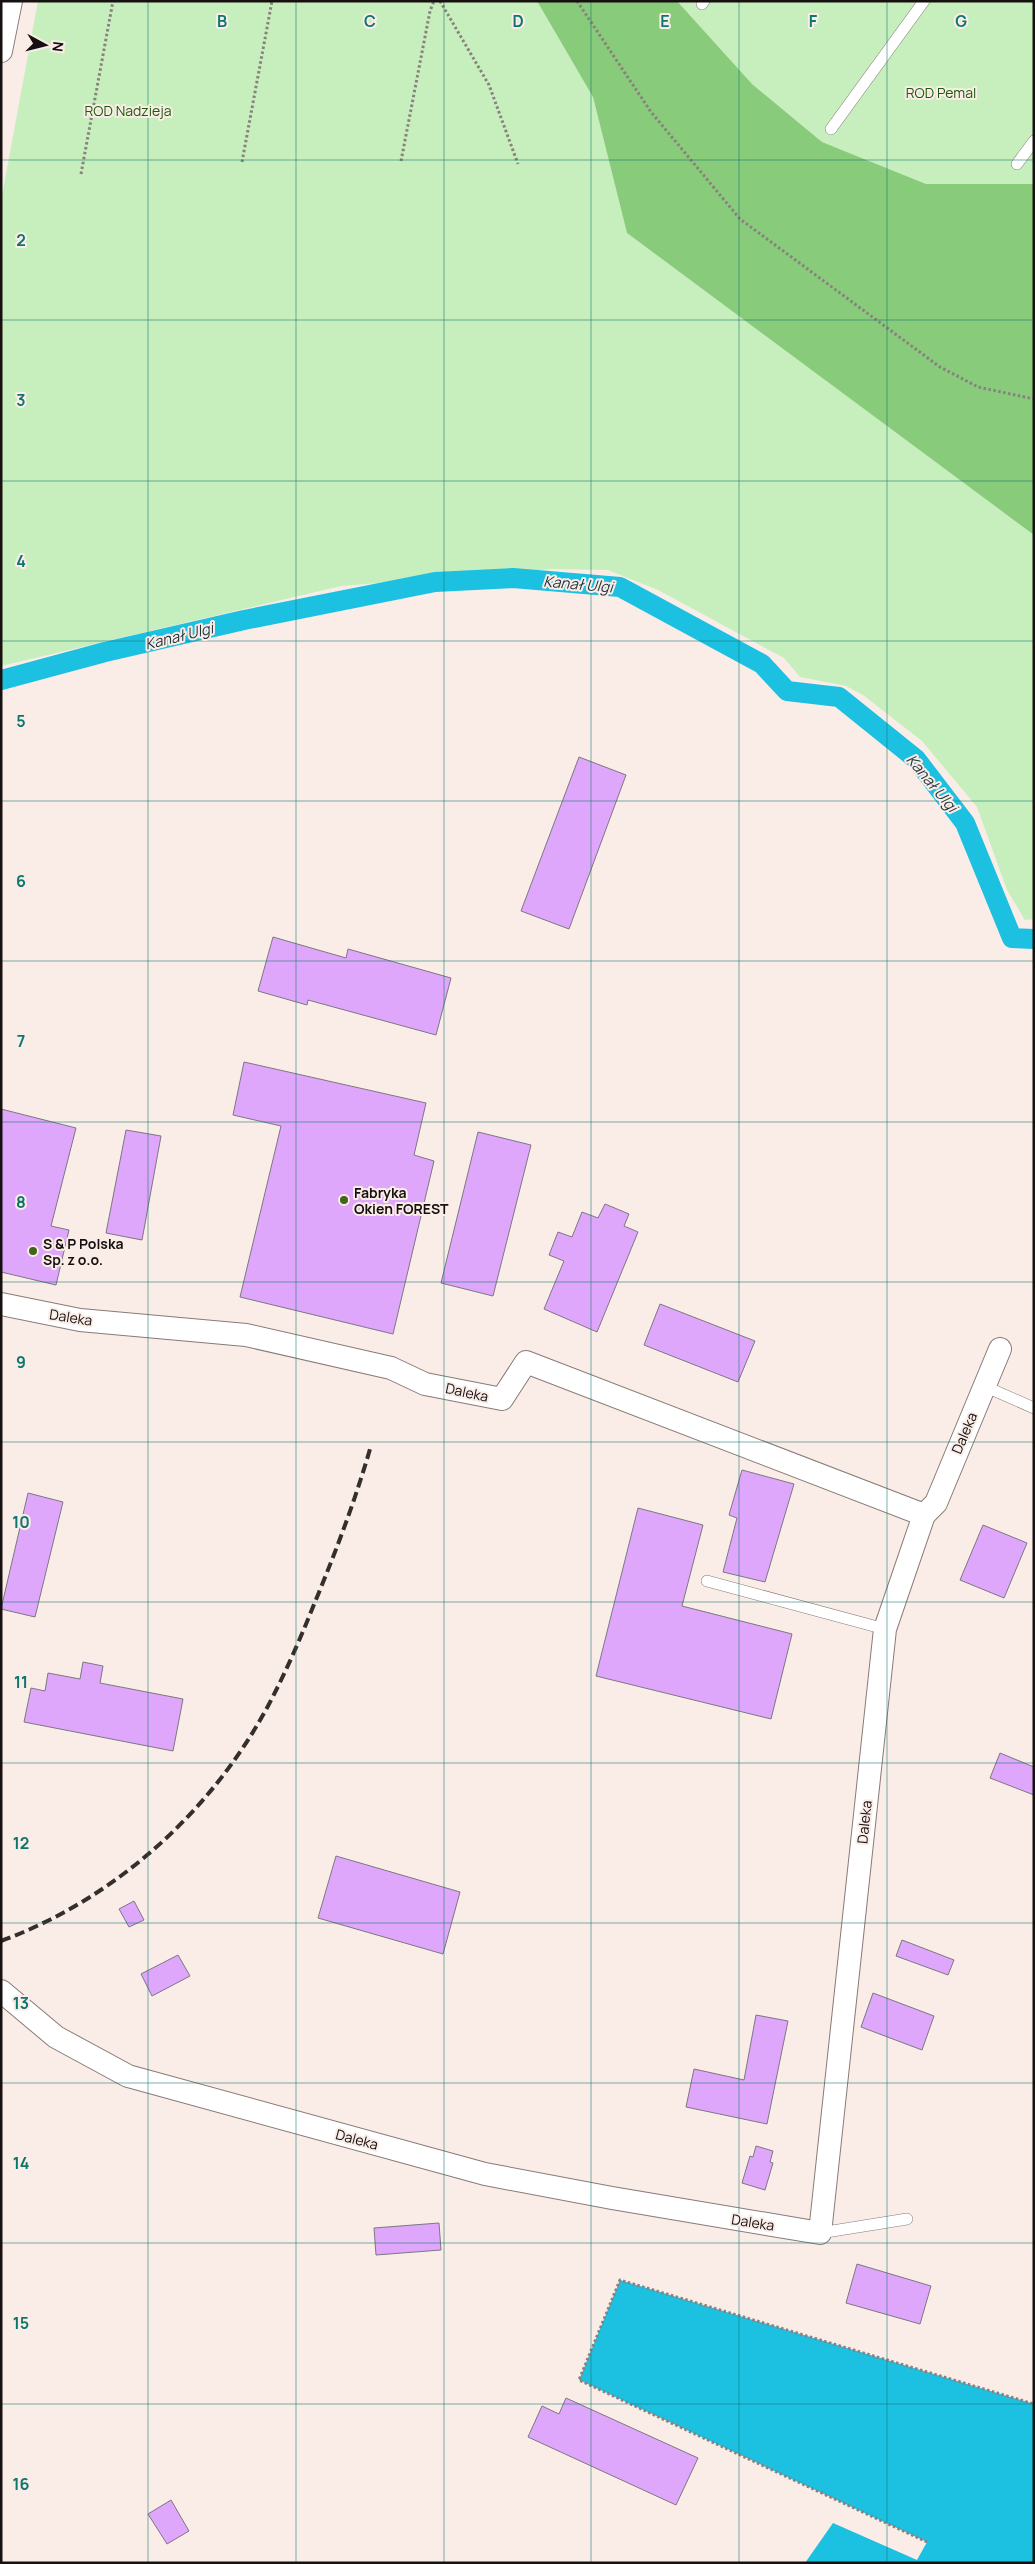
<svg xmlns="http://www.w3.org/2000/svg" width="1035" height="2564" viewBox="0 0 1035 2564" font-family="Manrope,sans-serif">
<style>
.green{fill:#c6efbd}
.forest{fill:#88cb7b}
.water{fill:#1cc0e1}
.lines{fill:none;stroke-linecap:round;stroke-linejoin:round}
.canal{stroke:#1cc0e1;stroke-width:20}
.building{fill:#dea7fb;stroke:#7d7781}
.lane-casing{stroke:#887b77;stroke-width:12}
.street-casing{stroke:#887b77;stroke-width:24}
.path{stroke:#8a807d;stroke-width:3;stroke-dasharray:2.5 2.5;stroke-linecap:butt}
.lane{stroke:#fff;stroke-width:11}
.street{stroke:#fff;stroke-width:22}
.rail{stroke:#342e2d;stroke-width:4;stroke-dasharray:10 5;stroke-linecap:butt}
.grid{fill:none;stroke:#0f766e;stroke-width:1;stroke-opacity:0.55}
.poi-dot{fill:#41641b;stroke:#faece7;stroke-width:2}
.labels{text-anchor:middle;dominant-baseline:central;stroke-width:4;stroke-linejoin:round;paint-order:stroke}
.park-label{font-size:14px;fill:#1c5b0a;stroke:#faece7}
.poi-label{font-size:14px;font-weight:bold;fill:#161110;stroke:#faece7;text-anchor:start}
.street-label{font-size:14px;fill:#161110;stroke:#faece7}
.water-label{font-size:15px;font-style:italic;fill:#1d343b;stroke:#faece7}
.grid-label{font-size:16px;text-anchor:middle;font-weight:bold;fill:#0f766e;stroke:#faece7;stroke-width:4;stroke-linejoin:round;paint-order:stroke}
</style>
<rect width="100%" height="100%" fill="#faece7"/>
<g class="green">
<path d="M 38,1 L 537,1 L 593,97 L 627,233 L 1034,535 L 1034,919 L 1025,920 L 1007,890 L 977,807 L 922,741 L 863,695 L 846,686 L 800,677 L 784,658 L 658,590 L 608,570 L 552,569 L 341,586 L 1,666 L 1,201 Z"/>
<path d="M 677,1 L 1034,1 L 1034,184 L 926,184 L 822,142 L 752,84 Z"/>
</g>
<path class="forest" d="M 537,1 L 677,1 L 752,84 L 822,142 L 926,184 L 1034,184 L 1034,535 L 627,233 L 593,97 Z"/>
<path class="water" d="M 620,2280 L 1034,2404 L 1034,2563 L 805,2563 L 833,2523 L 917,2560 L 927,2542 L 579,2380 Z"/>
<g class="lines">
<path class="canal" d="M 1,680 L 105,652 L 244,620 L 435,582 L 513,578 L 620,587 L 762,664 L 787,691 L 839,697 L 916,759 L 965,823 L 1012,938 L 1034,939"/>
</g>
<g class="building">
<path d="M 579,757 L 626,775 L 569,929 L 521,911 Z"/>
<path d="M 273,937 L 346,958 L 348,949 L 451,978 L 436,1035 L 308,1000 L 307,1005 L 258,991 Z"/>
<path d="M 244,1062 L 426,1103 L 414,1155 L 434,1161 L 393,1334 L 240,1297 L 281,1126 L 233,1115 Z"/>
<path d="M 1,1109 L 76,1128 L 51,1226 L 69,1230 L 56,1285 L 1,1272 Z"/>
<path d="M 126,1130 L 161,1136 L 142,1240 L 106,1233 Z"/>
<path d="M 478,1132 L 531,1145 L 493,1296 L 441,1283 Z"/>
<path d="M 605,1204 L 629,1214 L 624,1226 L 638,1232 L 597,1332 L 544,1309 L 564,1261 L 549,1255 L 558,1232 L 572,1237 L 582,1212 L 598,1218 Z"/>
<path d="M 660,1304 L 755,1341 L 738,1382 L 644,1345 Z"/>
<path d="M 742,1470 L 794,1484 L 765,1582 L 723,1572 L 737,1518 L 729,1515 Z"/>
<path d="M 28,1493 L 63,1502 L 35,1617 L 1,1609 Z"/>
<path d="M 638,1508 L 703,1525 L 682,1606 L 792,1634 L 771,1719 L 596,1676 Z"/>
<path d="M 983,1525 L 1027,1543 L 1004,1598 L 960,1580 Z"/>
<path d="M 83,1662 L 103,1666 L 100,1683 L 183,1699 L 173,1751 L 24,1722 L 31,1688 L 45,1691 L 48,1673 L 80,1679 Z"/>
<path d="M 1000,1753 L 1034,1767 L 1034,1795 L 990,1778 Z"/>
<path d="M 336,1856 L 460,1892 L 443,1954 L 318,1918 Z"/>
<path d="M 134,1901 L 144,1920 L 129,1927 L 119,1909 Z"/>
<path d="M 902,1940 L 954,1960 L 948,1975 L 896,1956 Z"/>
<path d="M 178,1955 L 190,1976 L 152,1996 L 141,1974 Z"/>
<path d="M 873,1993 L 934,2016 L 922,2050 L 861,2027 Z"/>
<path d="M 756,2015 L 788,2021 L 767,2124 L 686,2107 L 694,2069 L 744,2080 Z"/>
<path d="M 756,2146 L 773,2151 L 770,2162 L 773,2163 L 765,2190 L 742,2183 L 750,2156 L 753,2157 Z"/>
<path d="M 439,2223 L 441,2250 L 376,2255 L 374,2228 Z"/>
<path d="M 857,2264 L 931,2286 L 920,2324 L 846,2303 Z"/>
<path d="M 566,2398 L 698,2458 L 676,2505 L 528,2437 L 542,2406 L 559,2414 Z"/>
<path d="M 171,2500 L 189,2531 L 167,2544 L 148,2514 Z"/>
</g>
<g class="lines">
<g class="lane-casing">
<g id="lane">
<path d="M 702,4 L 704,1"/>
<path d="M 831,129 L 924,1"/>
<path d="M 1017,164 L 1034,141"/>
<path d="M 984,1386 L 1034,1408"/>
<path d="M 707,1581 L 885,1629"/>
<path d="M 820,2233 L 907,2219"/>
</g>
</g>
<g class="street-casing">
<g id="street">
<path d="M 1,51 L 11,1"/>
<path d="M 1,1304 L 80,1320 L 246,1335 L 391,1368 L 425,1384 L 502,1399 L 526,1362 L 924,1515 L 936,1503 L 1000,1349"/>
<path d="M 1,1991 L 56,2037 L 128,2076 L 485,2174 L 612,2198 L 820,2233 L 885,1629 L 924,1515"/>
</g>
</g>
<g class="path">
<path d="M 440,1 L 489,85 L 518,164"/>
<path d="M 577,1 L 651,112 L 740,219 L 940,367 L 978,387 L 1034,399"/>
<path d="M 401,161 L 430,11 L 434,1"/>
<path d="M 242,162 L 272,1"/>
<path d="M 81,174 L 113,1"/>
<path d="M 927,2542 L 579,2380 L 620,2280 L 1034,2404"/>
</g>
<use href="#lane" class="lane"/>
<use href="#street" class="street"/>
<path class="rail" d="M 1,1941 C 115,1899 211,1812 268,1706 C 286,1672 301,1637 315,1602 C 336,1551 355,1501 370,1449"/>
</g>
<path class="grid" d="M 148,1 L 148,2563M 296,1 L 296,2563M 444,1 L 444,2563M 591,1 L 591,2563M 739,1 L 739,2563M 887,1 L 887,2563M 1,160 L 1034,160M 1,320 L 1034,320M 1,481 L 1034,481M 1,641 L 1034,641M 1,801 L 1034,801M 1,961 L 1034,961M 1,1122 L 1034,1122M 1,1282 L 1034,1282M 1,1442 L 1034,1442M 1,1602 L 1034,1602M 1,1763 L 1034,1763M 1,1923 L 1034,1923M 1,2083 L 1034,2083M 1,2243 L 1034,2243M 1,2404 L 1034,2404"/>
<g class="poi-dot">
<circle cx="344" cy="1200" r="5"/>
<circle cx="33" cy="1251" r="5"/>
</g>
<g class="labels">
<g class="park-label">
<text x="941" y="92">ROD Pemal</text>
<text x="128" y="110">ROD Nadzieja</text>
</g>
<g class="poi-label">
<text x="354" y="1192">Fabryka<tspan x="354" dy="16">Okien FOREST</tspan></text>
<text x="43" y="1243">S &amp; P Polska<tspan x="43" dy="16">Sp. z o.o.</tspan></text>
</g>
<g class="street-label">
<text transform="translate(71 1317) rotate(9)">Daleka</text>
<text transform="translate(467 1392) rotate(12)">Daleka</text>
<text transform="translate(964 1433) rotate(-67)">Daleka</text>
<text transform="translate(864 1822) rotate(-84)">Daleka</text>
<text transform="translate(357 2139) rotate(15)">Daleka</text>
<text transform="translate(753 2222) rotate(9)">Daleka</text>
</g>
<g class="water-label">
<text transform="translate(578 584) rotate(5)">Kanał Ulgi</text>
<text transform="translate(179 636) rotate(-14)">Kanał Ulgi</text>
<text transform="translate(932 783) rotate(50)">Kanał Ulgi</text>
</g>
</g>
<g class="grid-label">
<text x="222" y="27">B</text>
<text x="370" y="27">C</text>
<text x="518" y="27">D</text>
<text x="665" y="27">E</text>
<text x="813" y="27">F</text>
<text x="961" y="27">G</text>
<text x="21" y="246">2</text>
<text x="21" y="406">3</text>
<text x="21" y="567">4</text>
<text x="21" y="727">5</text>
<text x="21" y="887">6</text>
<text x="21" y="1047">7</text>
<text x="21" y="1208">8</text>
<text x="21" y="1368">9</text>
<text x="21" y="1528">10</text>
<text x="21" y="1688">11</text>
<text x="21" y="1849">12</text>
<text x="21" y="2009">13</text>
<text x="21" y="2169">14</text>
<text x="21" y="2329">15</text>
<text x="21" y="2490">16</text>
</g>
<rect width="1035" height="2564" fill="none" stroke="#161110" stroke-width="5"/>
<g transform="translate(45 45) rotate(97)" stroke="#faece7" stroke-width="4" paint-order="stroke">
<path d="M0-4L9 19L0 12L-9 19Z" fill="#161110"/>
<text y="-8" font-size="14" font-weight="bold" text-anchor="middle" fill="#161110">N</text>
</g>
</svg>
